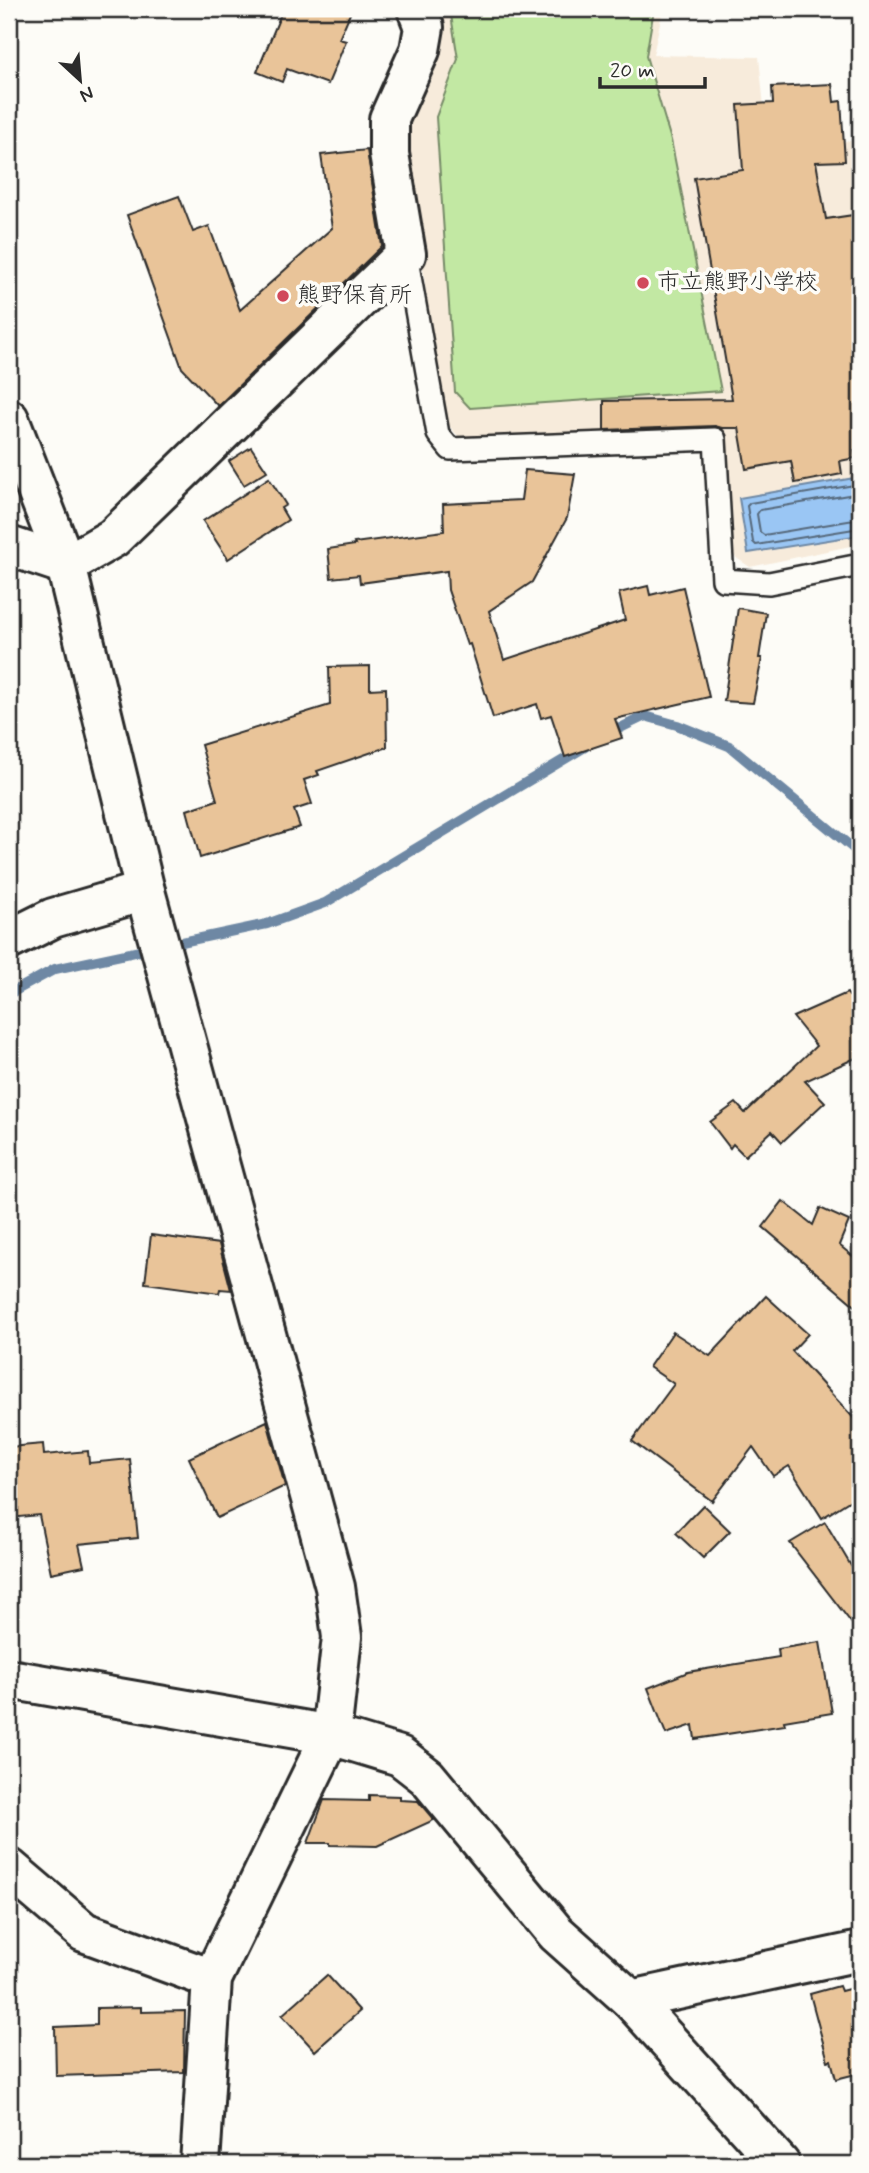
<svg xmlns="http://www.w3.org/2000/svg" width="869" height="2173" viewBox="0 0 869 2173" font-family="Mynerve,'Klee One',sans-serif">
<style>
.built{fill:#f7ebdb}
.green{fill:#c2e8a3;stroke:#768a67;stroke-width:2}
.water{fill:#9ac6f4;stroke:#6e88a4;stroke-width:2}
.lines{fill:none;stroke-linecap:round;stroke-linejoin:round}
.shore{stroke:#57697b;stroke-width:2}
.stream{stroke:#6e88a4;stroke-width:10}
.building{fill:#e9c499;stroke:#2b2b2b;stroke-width:2}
.lane-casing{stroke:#2b2b2b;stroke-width:26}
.street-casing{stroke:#2b2b2b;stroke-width:44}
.lane{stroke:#fdfcf7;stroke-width:21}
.street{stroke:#fdfcf7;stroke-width:38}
.poi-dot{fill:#d1495b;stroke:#fdfcf7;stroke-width:2.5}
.labels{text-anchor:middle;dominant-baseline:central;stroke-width:7;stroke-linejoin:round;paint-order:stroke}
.poi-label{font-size:23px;fill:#2b2b2b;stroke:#fdfcf7;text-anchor:start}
</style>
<rect width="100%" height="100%" fill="#fdfcf7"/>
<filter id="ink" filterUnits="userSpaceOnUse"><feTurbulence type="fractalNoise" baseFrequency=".0143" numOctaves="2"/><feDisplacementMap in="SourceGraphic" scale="14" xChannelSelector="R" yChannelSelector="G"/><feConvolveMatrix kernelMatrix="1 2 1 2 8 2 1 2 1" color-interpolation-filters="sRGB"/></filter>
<g filter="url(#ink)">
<path class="built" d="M 426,9 L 663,9 L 653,55 L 759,57 L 768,148 L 860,140 L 860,544 L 750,567 L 732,555 L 721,427 L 459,437 L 441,417 L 404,111 Z"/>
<path class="green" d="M 450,9 L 654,9 L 646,56 L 671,140 L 721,391 L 470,408 L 455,392 L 436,117 L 458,59 Z"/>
<path class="water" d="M 860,477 L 860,535 L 748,553 L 739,498 Z"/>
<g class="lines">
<g class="shore">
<path d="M 860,484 L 750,503 L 747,506 L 753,542 L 756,545 L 860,528"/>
<path d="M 860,493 L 760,510 L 757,514 L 760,532 L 764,535 L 860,519"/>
</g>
<g class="stream">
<path d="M 608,734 L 645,716 L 677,725 L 729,746 L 860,854"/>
<path d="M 9,994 L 55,969 L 267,924 L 325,903 L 585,747"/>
</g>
</g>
<g class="building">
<path d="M 283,9 L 352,9 L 339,39 L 346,41 L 328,84 L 287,69 L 282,82 L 257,72 Z"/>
<path d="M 832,84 L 834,102 L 841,101 L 845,161 L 816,162 L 826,219 L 860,214 L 860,448 L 854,450 L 855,458 L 840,461 L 842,474 L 795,483 L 791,461 L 746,469 L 739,428 L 722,428 L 715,426 L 604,430 L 604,401 L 732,399 L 694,178 L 743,170 L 738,105 L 773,103 L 772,87 Z"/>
<path d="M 367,150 L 382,246 L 218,406 L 182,368 L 127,215 L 179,196 L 193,232 L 209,226 L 240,310 L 332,228 L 321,155 Z"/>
<path d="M 251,447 L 267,471 L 244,485 L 229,461 Z"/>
<path d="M 525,470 L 575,474 L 567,518 L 532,582 L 489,611 L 504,660 L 625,620 L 619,593 L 648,586 L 650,595 L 683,587 L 709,697 L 615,719 L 622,738 L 565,757 L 551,715 L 541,718 L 537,704 L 493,718 L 470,644 L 467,645 L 448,590 L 447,571 L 360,583 L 359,575 L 331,578 L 328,549 L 355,545 L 354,543 L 444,531 L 443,504 L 521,500 Z"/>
<path d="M 269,478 L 286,505 L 281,508 L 288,520 L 228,559 L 203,521 Z"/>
<path d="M 738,608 L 766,613 L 759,658 L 762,658 L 753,703 L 724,701 Z"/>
<path d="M 370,666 L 370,689 L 386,688 L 387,747 L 317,771 L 319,775 L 304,780 L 312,804 L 294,810 L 300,827 L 200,858 L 187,810 L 217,800 L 201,745 L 330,705 L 329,667 Z"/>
<path d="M 860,991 L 860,1056 L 805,1081 L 825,1102 L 782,1142 L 772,1131 L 745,1156 L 733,1144 L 730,1148 L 710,1122 L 736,1103 L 745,1113 L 816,1046 L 793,1017 L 847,993 L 849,996 Z"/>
<path d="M 783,1201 L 813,1225 L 820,1208 L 849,1221 L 839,1245 L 860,1262 L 860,1310 L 763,1227 Z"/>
<path d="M 151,1235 L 219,1244 L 231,1290 L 220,1289 L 219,1293 L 145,1283 Z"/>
<path d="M 766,1296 L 808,1334 L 792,1351 L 860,1425 L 860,1494 L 822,1518 L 789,1466 L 773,1476 L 753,1447 L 712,1501 L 632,1441 L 674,1384 L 649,1367 L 673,1332 L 710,1356 Z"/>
<path d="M 267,1421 L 285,1486 L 217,1518 L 189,1458 Z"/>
<path d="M 43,1444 L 44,1455 L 88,1451 L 89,1463 L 130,1459 L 138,1538 L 79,1544 L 84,1566 L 51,1573 L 39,1515 L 9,1518 L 9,1447 Z"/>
<path d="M 703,1505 L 730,1531 L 703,1558 L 676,1533 Z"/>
<path d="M 825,1522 L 860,1581 L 860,1634 L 790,1543 Z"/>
<path d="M 820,1642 L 832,1713 L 784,1721 L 785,1725 L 695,1739 L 693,1725 L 666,1734 L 648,1688 L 688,1672 L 779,1657 L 778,1649 Z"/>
<path d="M 369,1795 L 400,1796 L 400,1800 L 418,1801 L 434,1820 L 377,1846 L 330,1845 L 330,1843 L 308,1843 L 324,1800 L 369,1801 Z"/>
<path d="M 327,1975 L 360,2011 L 315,2051 L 282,2015 Z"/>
<path d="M 839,1986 L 841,1991 L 860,1986 L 860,2073 L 836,2079 L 831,2060 L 828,2061 L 810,1994 Z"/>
<path d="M 141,2007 L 141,2012 L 185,2011 L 184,2072 L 56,2076 L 55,2027 L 97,2025 L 97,2008 Z"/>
</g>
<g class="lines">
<g class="lane-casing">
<path id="lane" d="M 406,254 L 438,434 L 450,449 L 715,439 L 723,580 L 769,583 L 860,565"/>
</g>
<g class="street-casing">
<g id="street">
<path d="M 9,419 L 66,565 L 145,891 L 335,1587 L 342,1637 L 331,1735 L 212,1979 L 200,2164"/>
<path d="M 9,546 L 66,565 L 113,538 L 406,254 L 389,154 L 389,119 L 420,50 L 424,27 L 417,9"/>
<path d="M 9,940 L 53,918 L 145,891"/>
<path d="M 9,1679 L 331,1735 L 400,1756 L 427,1777 L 556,1933 L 631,2000 L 780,2164"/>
<path d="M 9,1868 L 84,1932 L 212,1979"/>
<path d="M 631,2000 L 860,1951"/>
</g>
</g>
<use href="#lane" class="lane"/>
<use href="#street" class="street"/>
</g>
</g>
<g class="poi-dot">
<circle cx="643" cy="283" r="7"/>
<circle cx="283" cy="296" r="7"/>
</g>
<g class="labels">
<g class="poi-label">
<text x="657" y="283">市立熊野小学校</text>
<text x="297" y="296">熊野保育所</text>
</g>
</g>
<rect width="869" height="2173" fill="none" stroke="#fdfcf7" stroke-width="35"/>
<rect x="18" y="18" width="834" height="2138" fill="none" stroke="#2b2b2b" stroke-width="2.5" filter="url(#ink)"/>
<g transform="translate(80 80) rotate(154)" stroke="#fdfcf7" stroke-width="5" paint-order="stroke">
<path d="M0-5L12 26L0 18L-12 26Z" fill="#2b2b2b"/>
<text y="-10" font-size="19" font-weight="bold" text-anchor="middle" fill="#2b2b2b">N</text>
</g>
<path d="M600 77v10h105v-10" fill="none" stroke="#2b2b2b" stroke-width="3.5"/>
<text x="610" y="77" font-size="21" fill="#2b2b2b" stroke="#fdfcf7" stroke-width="5" paint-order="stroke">20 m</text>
</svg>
